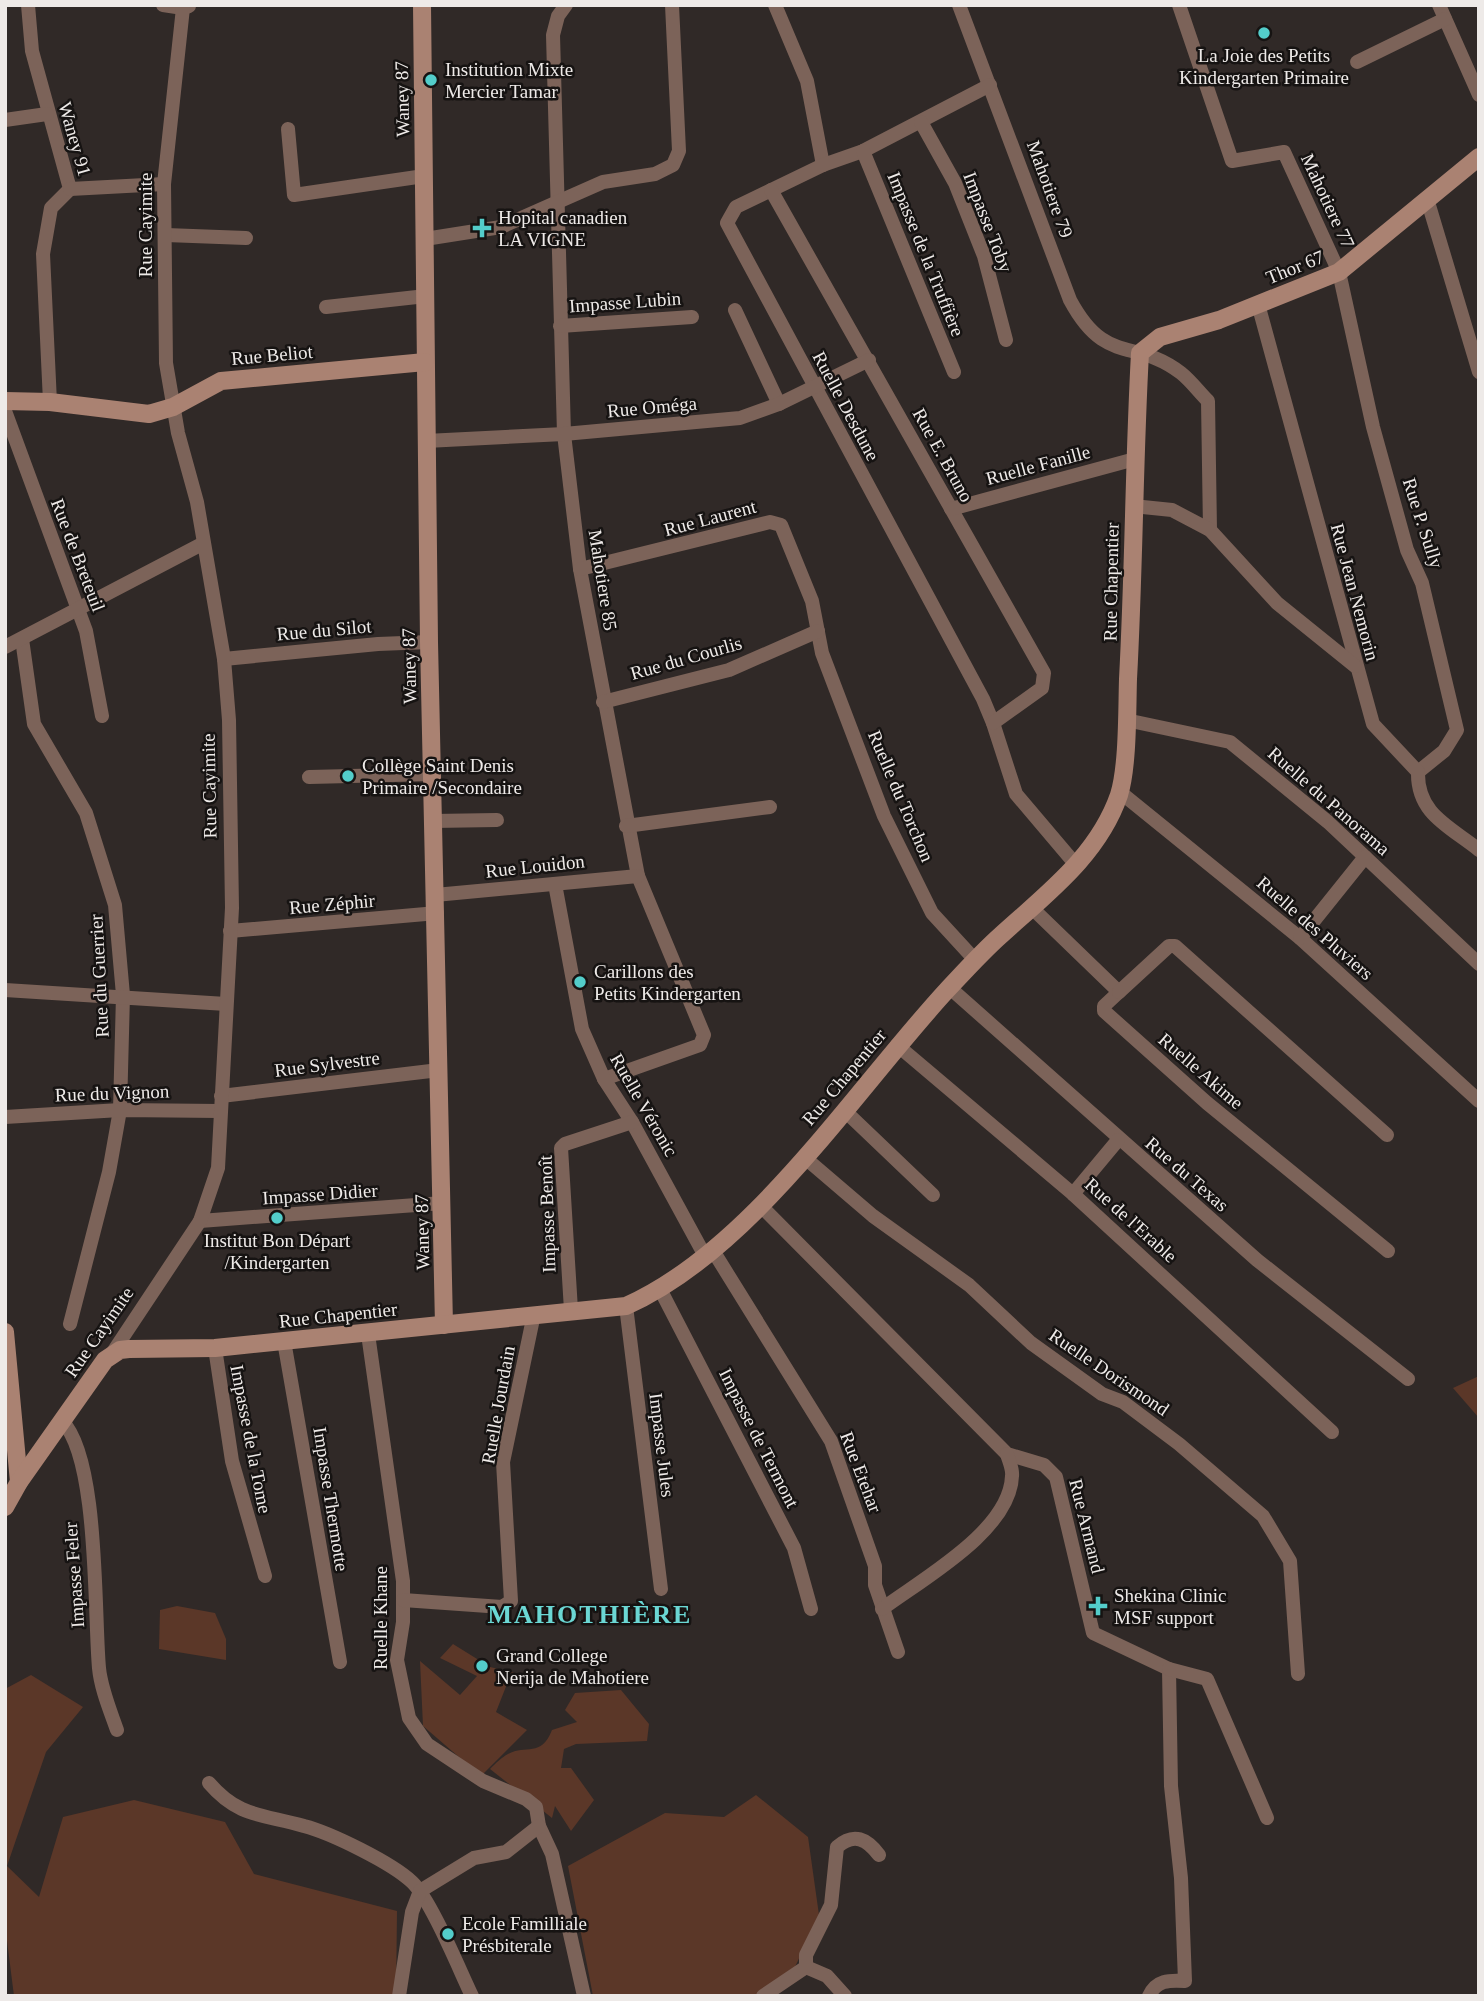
<svg xmlns="http://www.w3.org/2000/svg" width="1484" height="2001" viewBox="0 0 1484 2001" font-family="'Times New Roman',serif">
<style>
.green{fill:#5b3728}
.lines{fill:none;stroke-linecap:round;stroke-linejoin:round}
.street{stroke:#7c6359;stroke-width:14}
.secondary{stroke:#aa8272;stroke-width:18}
.poi-dot{fill:#53cdca;stroke:#161312;stroke-width:2.5}
.labels{text-anchor:middle;dominant-baseline:central;stroke-width:5;stroke-linejoin:round;paint-order:stroke}
.poi-label{font-size:19px;fill:#eeeae8;stroke:#161312;text-anchor:start}
.street-label{font-size:19px;fill:#eeeae8;stroke:#161312}
.district-label{font-size:26px;font-weight:bold;letter-spacing:2px;fill:#6bd7d4;stroke:#161312}
</style>
<rect width="100%" height="100%" fill="#302927"/>
<g class="green">
<path d="M 1479,1376 L 1479,1418 L 1453,1388 Z"/>
<path d="M 177,1606 L 215,1613 L 226,1639 L 226,1660 L 159,1649 L 160,1610 Z"/>
<path d="M 453,1644 L 490,1667 L 519,1674 L 507,1684 L 496,1712 L 527,1730 L 481,1776 L 423,1726 L 420,1661 L 460,1695 L 477,1676 L 440,1658 Z"/>
<path d="M 31,1675 L 83,1707 L 46,1752 L 7,1866 L 39,1897 L 63,1817 L 134,1800 L 225,1822 L 254,1874 L 397,1911 L 396,1996 L 14,1996 L 5,1925 L 5,1689 Z"/>
<path d="M 621,1690 L 649,1724 L 647,1741 L 576,1744 L 564,1749 L 561,1768 L 571,1768 L 594,1800 L 571,1831 L 555,1806 L 552,1818 L 490,1769 C 495,1764 502,1757 508,1754 C 526,1744 541,1758 552,1730 L 577,1722 L 565,1710 L 575,1693 Z"/>
<path d="M 756,1795 L 808,1837 L 819,1915 L 789,1980 L 755,1996 L 593,1996 L 568,1866 L 665,1813 L 724,1817 Z"/>
</g>
<g class="lines">
<g class="street">
<path d="M 28,5 L 32,51 L 70,189 L 51,208 L 43,254 L 50,402"/>
<path d="M 163,5 L 183,8 L 189,6"/>
<path d="M 566,5 L 558,16 L 553,35 L 564,434 L 580,569 L 638,876 L 704,1035 L 700,1045 L 604,1079"/>
<path d="M 775,5 L 807,81 L 823,165"/>
<path d="M 959,5 L 1070,300 C 1106,367 1134,337 1181,373 C 1191,381 1199,392 1208,401 L 1210,530"/>
<path d="M 1179,5 L 1232,161 L 1284,152 L 1339,272 L 1373,427 L 1407,550 L 1422,583 L 1457,730 L 1444,751 L 1418,772"/>
<path d="M 1439,5 L 1479,95"/>
<path d="M 1357,62 L 1445,19"/>
<path d="M 990,85 L 863,151 L 823,165 L 736,207 L 727,223 L 983,699 L 993,723 L 1016,794 L 1077,866"/>
<path d="M 5,120 L 47,114"/>
<path d="M 921,122 L 955,183 L 984,256 L 1006,340"/>
<path d="M 288,129 L 294,195 L 424,176"/>
<path d="M 863,151 L 954,372"/>
<path d="M 70,189 L 164,184"/>
<path d="M 771,190 L 1044,673 L 1042,688 L 993,723"/>
<path d="M 1428,202 L 1479,372"/>
<path d="M 166,235 L 246,238"/>
<path d="M 425,239 L 501,227 L 603,182 L 655,174 L 673,165 L 679,151 L 672,5"/>
<path d="M 1258,304 L 1373,724 L 1418,772 C 1417,814 1449,826 1479,850"/>
<path d="M 326,307 L 426,296"/>
<path d="M 735,310 L 779,404"/>
<path d="M 560,326 L 692,317"/>
<path d="M 5,411 L 86,631 L 102,716"/>
<path d="M 426,441 L 564,434 L 740,418 L 779,404 L 869,360"/>
<path d="M 1133,506 L 1172,510 L 1210,530 L 1277,603 L 1355,666"/>
<path d="M 951,509 L 1135,459"/>
<path d="M 580,569 L 770,522 L 781,525 L 812,601 L 822,653 L 884,816 L 932,913 L 976,961"/>
<path d="M 22,639 L 34,724 L 86,813 L 115,905 L 123,995 L 120,1110 L 109,1172 L 70,1324"/>
<path d="M 5,647 L 202,544"/>
<path d="M 224,659 L 378,644 L 429,642"/>
<path d="M 603,702 L 729,670 L 818,631"/>
<path d="M 1126,720 L 1230,742 L 1328,822 L 1479,964"/>
<path d="M 309,777 L 433,774"/>
<path d="M 1120,792 L 1300,938 L 1479,1101"/>
<path d="M 433,821 L 497,820"/>
<path d="M 626,826 L 770,807"/>
<path d="M 555,884 L 582,1029 L 604,1079 L 632,1122 L 705,1256"/>
<path d="M 435,895 L 638,876"/>
<path d="M 1032,908 L 1119,992 L 1104,1006 L 1104,1011 L 1207,1103 L 1388,1251"/>
<path d="M 230,931 L 437,913"/>
<path d="M 1300,938 L 1365,857"/>
<path d="M 950,988 L 1257,1260 L 1408,1379"/>
<path d="M 5,990 L 226,1004"/>
<path d="M 1119,992 L 1169,946 L 1175,946 L 1387,1135"/>
<path d="M 897,1045 L 1073,1194 L 1332,1432"/>
<path d="M 221,1096 L 439,1070"/>
<path d="M 845,1111 L 933,1195"/>
<path d="M 5,1117 L 120,1110 L 220,1111"/>
<path d="M 804,1157 L 873,1216 L 969,1285 L 1031,1343 L 1102,1394 L 1123,1402 L 1179,1444 L 1263,1516 L 1290,1561 L 1298,1674"/>
<path d="M 1073,1194 L 1118,1140"/>
<path d="M 760,1205 L 1007,1454 L 1044,1465 L 1056,1477 L 1093,1633 L 1169,1669 L 1171,1786 L 1181,1878 L 1185,1981 C 1169,1980 1156,1980 1149,1996"/>
<path d="M 200,1221 L 443,1203"/>
<path d="M 712,1249 L 831,1441 L 875,1566 L 875,1585 L 898,1652"/>
<path d="M 660,1289 L 794,1548 L 811,1609"/>
<path d="M 626,1306 L 661,1589"/>
<path d="M 571,1310 L 561,1148 L 565,1144 L 632,1122"/>
<path d="M 368,1334 L 403,1581 L 403,1622 L 397,1660 L 409,1718 L 427,1744 L 483,1781 L 526,1799 L 536,1807 L 539,1826 L 552,1854 L 584,1996"/>
<path d="M 284,1341 L 340,1662"/>
<path d="M 215,1348 L 232,1461 L 265,1576"/>
<path d="M 111,1355 L 200,1221 L 218,1168 L 232,908 L 229,720 L 224,659 L 197,502 L 178,433 L 166,363 L 164,184 L 183,8"/>
<path d="M 62,1421 C 99,1458 94,1613 99,1668 C 101,1689 110,1710 117,1730"/>
<path d="M 403,1600 L 502,1607 L 511,1601 L 503,1462 L 534,1314"/>
<path d="M 882,1609 C 922,1579 1010,1531 1012,1476 C 1013,1469 1009,1461 1007,1454"/>
<path d="M 1169,1669 L 1207,1679 L 1267,1818"/>
<path d="M 209,1783 C 239,1818 263,1814 304,1826 C 331,1833 392,1863 412,1882 C 431,1900 459,1969 472,1996"/>
<path d="M 806,1967 L 827,1976 L 845,1996"/>
<path d="M 399,1996 L 412,1912 L 420,1891 L 474,1858 L 506,1852 L 539,1826"/>
<path d="M 763,1996 L 806,1967 L 806,1955 L 831,1905 L 837,1847 C 854,1832 867,1839 879,1855"/>
</g>
<g class="secondary">
<path d="M 422,5 L 429,642 L 444,1325"/>
<path d="M 5,401 L 50,402 L 149,414 L 173,407 L 221,381 L 425,362"/>
<path d="M 5,1332 L 19,1482"/>
<path d="M 5,1507 L 19,1482 L 105,1360 L 120,1350 L 129,1349 L 215,1348 L 626,1306 C 752,1250 854,1091 947,990 C 964,972 982,952 1000,936 C 1046,894 1098,856 1119,795 C 1128,766 1127,711 1128,679 C 1134,570 1134,461 1140,353 L 1160,337 L 1219,320 L 1339,272 L 1479,157"/>
</g>
</g>
<g class="poi-dot">
<circle cx="1264" cy="33" r="7"/>
<circle cx="431" cy="80" r="7"/>
<path d="M478.5 217.5h7v7h7v7h-7v7h-7v-7h-7v-7h7z"/>
<circle cx="348" cy="776" r="7"/>
<circle cx="580" cy="982" r="7"/>
<circle cx="277" cy="1218" r="7"/>
<path d="M1094.5 1595.5h7v7h7v7h-7v7h-7v-7h-7v-7h7z"/>
<circle cx="482" cy="1666" r="7"/>
<circle cx="448" cy="1934" r="7"/>
</g>
<g class="labels">
<g class="poi-label">
<text x="1264" y="55" text-anchor="middle">La Joie des Petits<tspan x="1264" dy="22">Kindergarten Primaire</tspan></text>
<text x="445" y="69">Institution Mixte<tspan x="445" dy="22">Mercier Tamar</tspan></text>
<text x="498" y="217">Hopital canadien<tspan x="498" dy="22">LA VIGNE</tspan></text>
<text x="362" y="765">Collège Saint Denis<tspan x="362" dy="22">Primaire /Secondaire</tspan></text>
<text x="594" y="971">Carillons des<tspan x="594" dy="22">Petits Kindergarten</tspan></text>
<text x="277" y="1240" text-anchor="middle">Institut Bon Départ<tspan x="277" dy="22">/Kindergarten</tspan></text>
<text x="1114" y="1595">Shekina Clinic<tspan x="1114" dy="22">MSF support</tspan></text>
<text x="496" y="1655">Grand College<tspan x="496" dy="22">Nerija de Mahotiere</tspan></text>
<text x="462" y="1923">Ecole Familliale<tspan x="462" dy="22">Présbiterale</tspan></text>
</g>
<g class="street-label">
<text transform="translate(402 99) rotate(-91)">Waney 87</text>
<text transform="translate(75 139) rotate(74)">Waney 91</text>
<text transform="translate(1050 189) rotate(70)">Mahotiere 79</text>
<text transform="translate(1328 201) rotate(65)">Mahotiere 77</text>
<text transform="translate(988 222) rotate(69)">Impasse Toby</text>
<text transform="translate(145 225) rotate(-90)">Rue Cayimite</text>
<text transform="translate(926 254) rotate(68)">Impasse de la Truffière</text>
<text transform="translate(1295 267) rotate(-22)">Thor 67</text>
<text transform="translate(625 302) rotate(-4)">Impasse Lubin</text>
<text transform="translate(272 355) rotate(-5)">Rue Beliot</text>
<text transform="translate(846 406) rotate(62)">Ruelle Desdune</text>
<text transform="translate(652 407) rotate(-5)">Rue Oméga</text>
<text transform="translate(943 455) rotate(61)">Rue E. Bruno</text>
<text transform="translate(1038 465) rotate(-15)">Ruelle Fanille</text>
<text transform="translate(710 518) rotate(-15)">Rue Laurent</text>
<text transform="translate(1423 523) rotate(72)">Rue P. Sully</text>
<text transform="translate(78 555) rotate(69)">Rue de Breteuil</text>
<text transform="translate(603 580) rotate(81)">Mahotiere 85</text>
<text transform="translate(1111 582) rotate(-89)">Rue Chapentier</text>
<text transform="translate(1355 592) rotate(75)">Rue Jean Nemorin</text>
<text transform="translate(324 630) rotate(-5)">Rue du Silot</text>
<text transform="translate(686 658) rotate(-16)">Rue du Courlis</text>
<text transform="translate(409 666) rotate(-91)">Waney 87</text>
<text transform="translate(209 786) rotate(-91)">Rue Cayimite</text>
<text transform="translate(901 796) rotate(67)">Ruelle du Torchon</text>
<text transform="translate(1329 801) rotate(41)">Ruelle du Panorama</text>
<text transform="translate(535 866) rotate(-6)">Rue Louidon</text>
<text transform="translate(332 904) rotate(-5)">Rue Zéphir</text>
<text transform="translate(1315 928) rotate(41)">Ruelle des Pluviers</text>
<text transform="translate(99 976) rotate(-93)">Rue du Guerrier</text>
<text transform="translate(327 1064) rotate(-7)">Rue Sylvestre</text>
<text transform="translate(1201 1071) rotate(41)">Ruelle Akime</text>
<text transform="translate(844 1077) rotate(-50)">Rue Chapentier</text>
<text transform="translate(112 1093) rotate(-2)">Rue du Vignon</text>
<text transform="translate(644 1105) rotate(60)">Ruelle Véronic</text>
<text transform="translate(1187 1174) rotate(41)">Rue du Texas</text>
<text transform="translate(320 1194) rotate(-4)">Impasse Didier</text>
<text transform="translate(547 1214) rotate(-92)">Impasse Benoît</text>
<text transform="translate(1131 1220) rotate(42)">Rue de l'Erable</text>
<text transform="translate(422 1232) rotate(-91)">Waney 87</text>
<text transform="translate(338 1315) rotate(-6)">Rue Chapentier</text>
<text transform="translate(99 1332) rotate(-55)">Rue Cayimite</text>
<text transform="translate(1109 1372) rotate(34)">Ruelle Dorismond</text>
<text transform="translate(498 1405) rotate(-80)">Ruelle Jourdain</text>
<text transform="translate(759 1438) rotate(63)">Impasse de Termont</text>
<text transform="translate(251 1439) rotate(79)">Impasse de la Tome</text>
<text transform="translate(662 1445) rotate(83)">Impasse Jules</text>
<text transform="translate(861 1472) rotate(69)">Rue Etehar</text>
<text transform="translate(331 1499) rotate(81)">Impasse Thermotte</text>
<text transform="translate(1087 1526) rotate(76)">Rue Armand</text>
<text transform="translate(74 1575) rotate(-94)">Impasse Feler</text>
<text transform="translate(380 1618) rotate(-90)">Ruelle Khane</text>
</g>
<g class="district-label">
<text x="590" y="1614">MAHOTHIÈRE</text>
</g>
</g>
<rect width="1484" height="2001" fill="none" stroke="#eeeae8" stroke-width="14"/>
</svg>
